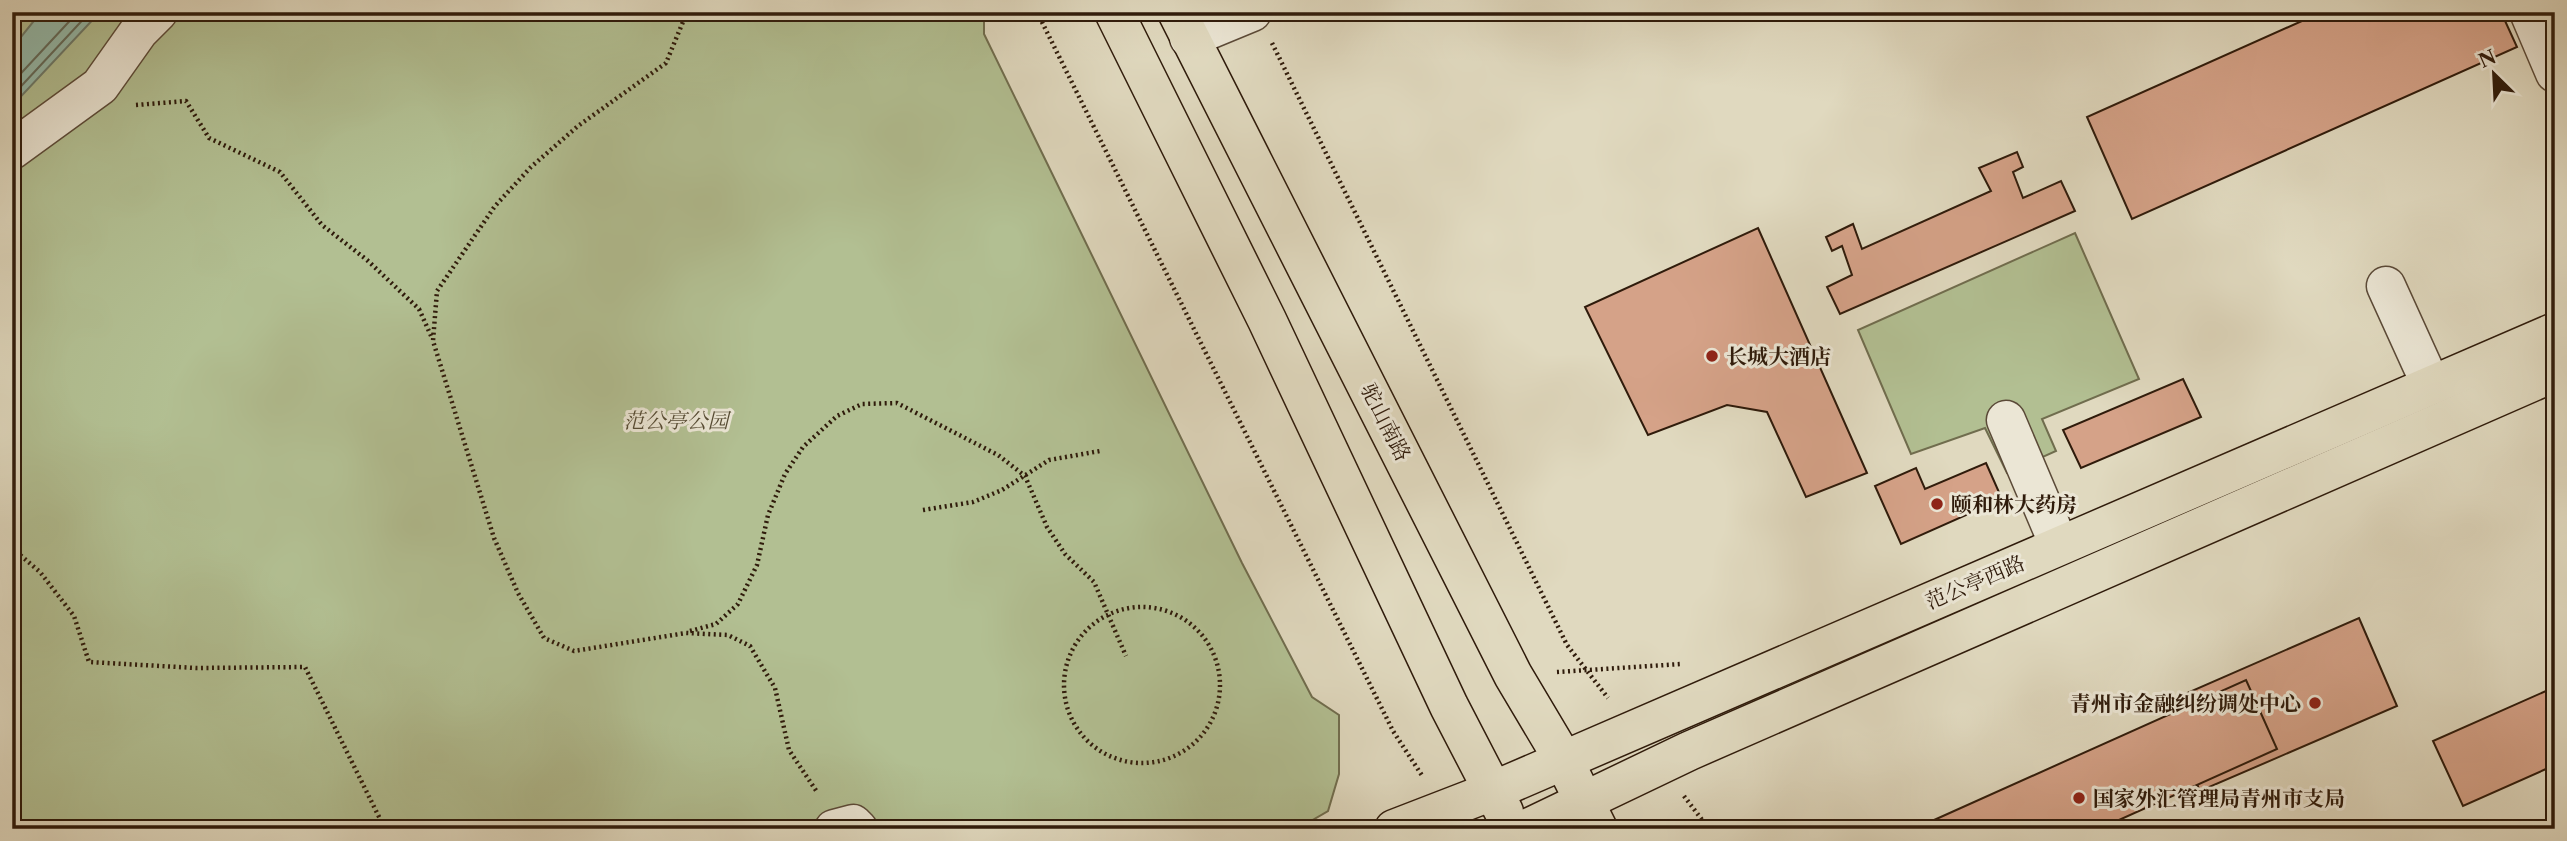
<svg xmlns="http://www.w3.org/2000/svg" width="2567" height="841" viewBox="0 0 2567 841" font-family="'Libre Caslon Text','Noto Serif SC',serif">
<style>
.green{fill:#b2bf92;stroke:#706d4e;stroke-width:2}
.water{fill:#95bbac;stroke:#6c7b6c;stroke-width:2}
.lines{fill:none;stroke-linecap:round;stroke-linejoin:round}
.shore{stroke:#626b5c;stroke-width:2}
.building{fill:#d5a288;stroke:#2f1b0b;stroke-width:2}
.minor-casing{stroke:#5b4a38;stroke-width:41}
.major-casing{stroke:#2f1b0b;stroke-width:41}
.path{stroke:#2f1b0b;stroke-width:4.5;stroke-dasharray:2 3.5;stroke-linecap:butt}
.minor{stroke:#ebe6d5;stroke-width:38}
.major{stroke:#e0d9bf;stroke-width:38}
.poi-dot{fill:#8f2418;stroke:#ebe6d5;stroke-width:2.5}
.labels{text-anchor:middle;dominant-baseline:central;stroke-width:6;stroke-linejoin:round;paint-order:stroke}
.poi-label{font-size:21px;font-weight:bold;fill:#2f1b0b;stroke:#ebe6d5;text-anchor:start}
.park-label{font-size:21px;font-style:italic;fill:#564c34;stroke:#ebe6d5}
.street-label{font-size:21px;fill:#2f1b0b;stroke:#ebe6d5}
</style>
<rect width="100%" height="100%" fill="#e0d9bf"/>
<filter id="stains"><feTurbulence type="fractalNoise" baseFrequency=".00286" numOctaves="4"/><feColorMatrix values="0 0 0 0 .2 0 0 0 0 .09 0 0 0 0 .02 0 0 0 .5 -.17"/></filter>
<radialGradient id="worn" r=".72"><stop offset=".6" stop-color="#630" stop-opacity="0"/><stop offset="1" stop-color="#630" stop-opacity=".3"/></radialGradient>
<g class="green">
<path d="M 12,12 L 984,12 L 984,34 L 1242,563 L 1312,697 L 1339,715 L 1339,774 L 1328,811 L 1297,829 L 12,829 Z"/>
<path d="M 2075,233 L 2139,379 L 2042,419 L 2056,451 L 2007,473 L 1985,428 L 1911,454 L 1858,330 Z"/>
</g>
<path class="water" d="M 41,12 L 100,12 L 12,106 L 12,48 Z"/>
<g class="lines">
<g class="shore">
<path d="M 12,83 L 78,12"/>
<path d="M 12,96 L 90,12"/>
</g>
</g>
<g class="building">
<path d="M 2322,12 L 2501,12 L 2517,47 L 2132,219 L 2087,117 Z"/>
<path d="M 2017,152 L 2023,167 L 2013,172 L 2023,198 L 2061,181 L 2075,211 L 1840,314 L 1827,287 L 1852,275 L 1842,246 L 1832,251 L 1826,237 L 1853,224 L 1862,249 L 1991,191 L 1979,168 Z"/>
<path d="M 1758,228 L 1867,473 L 1806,497 L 1767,412 L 1727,405 L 1648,435 L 1585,307 Z"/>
<path d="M 2183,379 L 2201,417 L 2081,468 L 2063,430 Z"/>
<path d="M 1986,463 L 2002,499 L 1901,544 L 1875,486 L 1916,468 L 1925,489 Z"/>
<path d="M 2359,618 L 2397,706 L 2200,791 L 2162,704 Z"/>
<path d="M 2246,680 L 2277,749 L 2099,829 L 1914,829 Z"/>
<path d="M 2555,687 L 2555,765 L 2463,806 L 2433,741 Z"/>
</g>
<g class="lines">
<g class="minor-casing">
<g id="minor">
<path d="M 2529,12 L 2555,73"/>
<path d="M 1189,38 L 1252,12"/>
<path d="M 12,150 L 100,86 L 139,31 L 158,12"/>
<path d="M 2386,286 L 2431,385"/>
<path d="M 2006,420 L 2059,545"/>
<path d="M 834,829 L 853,824 L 858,829"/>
</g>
</g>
<g class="major-casing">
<g id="major">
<path d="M 1114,12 L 1267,320 L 1449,706 L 1504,812"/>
<path d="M 1177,12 L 1513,675 L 1563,759 L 1598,829"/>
<path d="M 1394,829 L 1495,790 L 2555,332"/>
<path d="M 1526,829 L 1689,751 L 2555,372"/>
</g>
</g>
<g class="path">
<path d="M 687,12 L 666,63 L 578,126 L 531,167 L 495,206 L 437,291 L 433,341 L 494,538 L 518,593 L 544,638 L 574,651 L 686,633 L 728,635 L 750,646 L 775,688 L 789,750 L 817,792"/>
<path d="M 1037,12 L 1393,731 L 1423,777"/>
<path d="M 1272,43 L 1567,645 L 1608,698"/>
<path d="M 136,105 L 186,101 L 209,138 L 280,172 L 322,225 L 367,260 L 419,309 L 432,338"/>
<path d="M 923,510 L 973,502 L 1002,490 L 1049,460 L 1100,451"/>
<path d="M 12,548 L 40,572 L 74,616 L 89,662 L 196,668 L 305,667 L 385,829"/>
<circle cx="1142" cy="685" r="78"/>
<path d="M 690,631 L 716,624 L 738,604 L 757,565 L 768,515 L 785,474 L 803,447 L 837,416 L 862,404 L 897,403 L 998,455 L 1025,476 L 1047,527 L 1065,554 L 1094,582 L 1126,656"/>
<path d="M 1557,672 L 1681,664"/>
<path d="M 1684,796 L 1709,829"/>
</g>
<use href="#minor" class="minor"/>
<use href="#major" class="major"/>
</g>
<g class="poi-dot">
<circle cx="1712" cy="356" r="7"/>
<circle cx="1937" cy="504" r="7"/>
<circle cx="2315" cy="703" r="7"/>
<circle cx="2079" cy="798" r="7"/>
</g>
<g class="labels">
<g class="poi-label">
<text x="1726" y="356">长城大酒店</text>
<text x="1951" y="504">颐和林大药房</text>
<text x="2301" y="703" text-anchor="end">青州市金融纠纷调处中心</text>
<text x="2093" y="798">国家外汇管理局青州市支局</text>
</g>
<g class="park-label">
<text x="676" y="420">范公亭公园</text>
</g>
<g class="street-label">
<text transform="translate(1386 422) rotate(63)">驼山南路</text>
<text transform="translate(1975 582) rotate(-23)">范公亭西路</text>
</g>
</g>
<rect width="2567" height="841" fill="none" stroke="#e0d9bf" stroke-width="42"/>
<rect x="14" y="14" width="2539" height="813" fill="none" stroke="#2f1b0b" stroke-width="3.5"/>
<rect x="21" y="21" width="2525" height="799" fill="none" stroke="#2f1b0b" stroke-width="2"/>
<g transform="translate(2494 74) rotate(336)" stroke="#ebe6d5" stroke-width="5" paint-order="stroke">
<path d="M0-5L12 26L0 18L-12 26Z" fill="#2f1b0b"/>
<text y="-10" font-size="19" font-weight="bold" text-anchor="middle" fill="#2f1b0b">N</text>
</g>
<rect width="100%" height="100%" filter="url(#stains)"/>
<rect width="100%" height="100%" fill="url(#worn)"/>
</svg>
